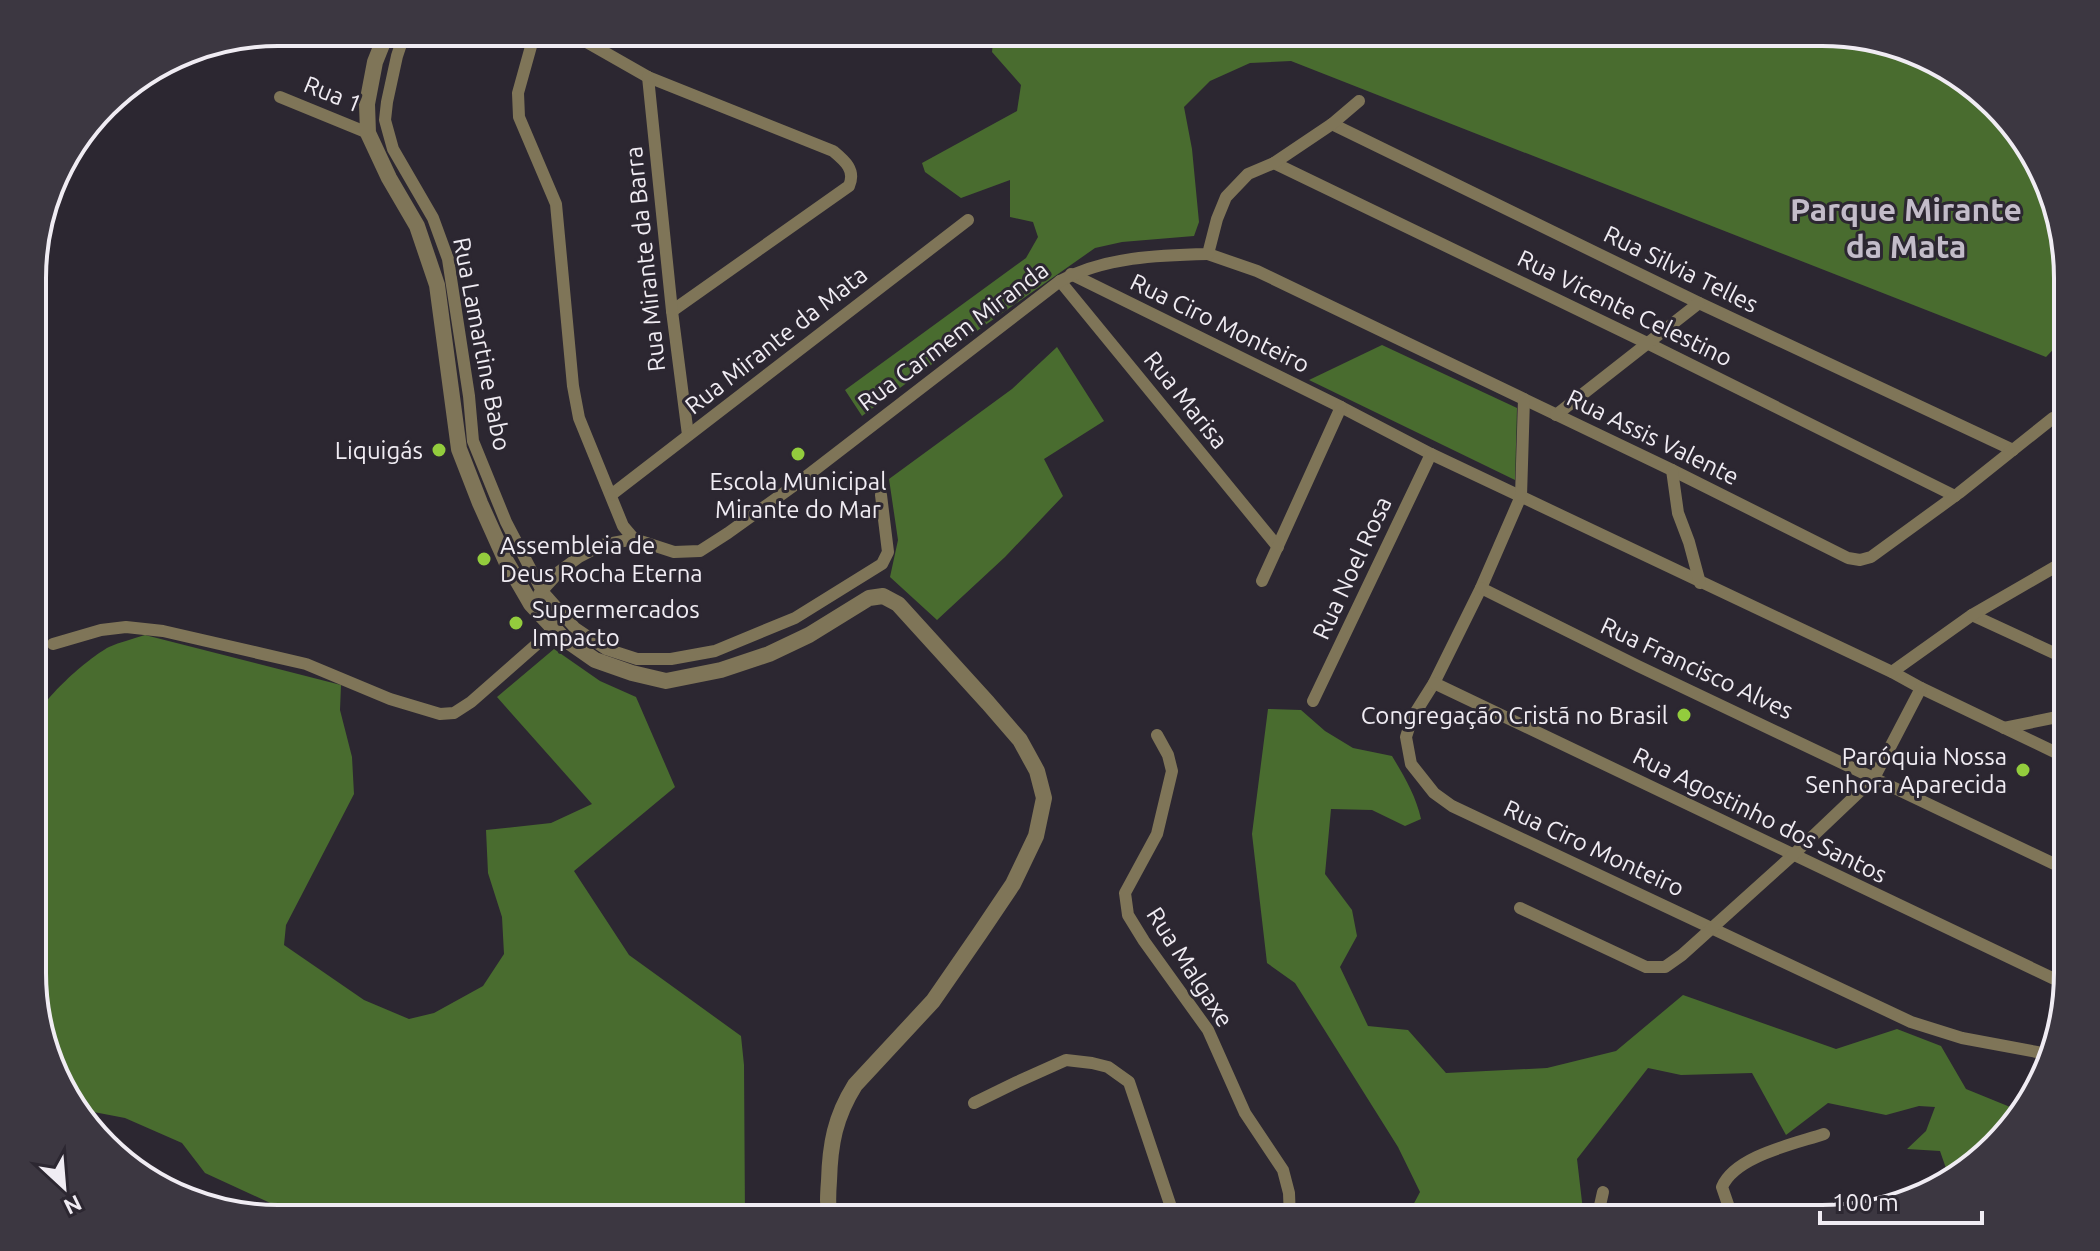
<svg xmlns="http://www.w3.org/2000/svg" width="2100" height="1251" viewBox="0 0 2100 1251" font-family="Ubuntu,sans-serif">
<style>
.forest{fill:#496c2f}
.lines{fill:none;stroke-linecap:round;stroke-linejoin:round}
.minor{stroke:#7f7558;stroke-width:12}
.tertiary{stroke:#7f7558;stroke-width:16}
.poi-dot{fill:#93cc3d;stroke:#2c2731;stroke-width:3}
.labels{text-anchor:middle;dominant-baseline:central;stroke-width:6;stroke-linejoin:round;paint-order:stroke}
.street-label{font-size:24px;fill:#f0ecf3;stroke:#2c2731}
.poi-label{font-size:24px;fill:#f0ecf3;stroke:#2c2731;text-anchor:end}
.district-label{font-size:32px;font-weight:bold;fill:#c3bcc9;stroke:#2c2731}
.rim{fill:none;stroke:#f0ecf3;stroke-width:4}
</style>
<rect width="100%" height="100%" fill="#2c2731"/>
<g class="forest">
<path d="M 994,32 L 1823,32 L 1945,65 L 2035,155 L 2067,261 L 2067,335 L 2046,357 L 1291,61 L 1250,63 L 1210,81 L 1184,107 L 1192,149 L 1199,222 L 1194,236 L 1122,242 L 1095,248 L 981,328 L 862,416 L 845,390 L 1026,258 L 1038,237 L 1033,222 L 1010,217 L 1010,180 L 961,198 L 925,172 L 922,163 L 1017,111 L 1021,85 L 992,52 Z"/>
<path d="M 1382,345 L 1517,408 L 1515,480 L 1309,380 Z"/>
<path d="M 1057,347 L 1104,421 L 1044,459 L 1063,496 L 1005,557 L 937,620 L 890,577 L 898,540 L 889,479 L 1012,389 Z"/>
<path d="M 145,635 L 341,685 L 340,710 L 352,757 L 354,794 L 286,925 L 284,945 L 364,1000 L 409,1019 L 434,1013 L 483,986 L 504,954 L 502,917 L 488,873 L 486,830 L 551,823 L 592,804 L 497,697 L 554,649 L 600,681 L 636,697 L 675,787 L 574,871 L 629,955 L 741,1036 L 744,1065 L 745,1219 L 305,1219 L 205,1173 L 182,1143 L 125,1118 L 73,1108 L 34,1005 L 34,723 C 39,701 88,658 109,647 C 120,642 133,639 145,635 Z"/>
<path d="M 1268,709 L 1301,710 L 1325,731 L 1353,748 L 1392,756 C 1404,776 1416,796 1421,819 L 1405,826 L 1372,810 L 1331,809 L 1325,874 L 1352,910 L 1357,936 L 1340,967 L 1368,1026 L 1408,1030 L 1446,1073 L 1547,1068 L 1616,1051 L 1683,995 L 1836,1049 L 1897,1029 L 1941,1046 L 1966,1089 L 2020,1111 L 1954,1177 L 1949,1177 L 1940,1151 L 1907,1149 L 1926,1131 L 1935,1107 L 1919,1106 L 1886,1115 L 1828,1103 L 1786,1135 L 1752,1073 L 1681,1075 L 1648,1068 L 1577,1159 L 1584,1219 L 1396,1219 L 1411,1209 L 1420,1192 L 1398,1147 L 1295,983 L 1267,963 L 1252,834 Z"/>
</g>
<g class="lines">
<g class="minor">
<path d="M 405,32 L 397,56 L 387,102 L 385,120 L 393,149 L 433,218 L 448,259 L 469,396 L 473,441 L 506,522 L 542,591 L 575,628 L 606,649 L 637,659 L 671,659 L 715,651 L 795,618 L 882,564 L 888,552 L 881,495"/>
<path d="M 535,32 L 518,93 L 519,117 L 556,204 L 573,386 L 579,418 L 623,526 L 634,539"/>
<path d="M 569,32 L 648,77 L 833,151 C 845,161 856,170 849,186 L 672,311"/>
<path d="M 648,77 L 672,311 L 688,435"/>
<path d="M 280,97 L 368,133"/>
<path d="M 1332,124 L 1699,303 L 2013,450"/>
<path d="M 1274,163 L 1649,344 L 1955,496"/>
<path d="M 1208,254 L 1257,271 L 1672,470 L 1848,558 L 1860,560 L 1871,557 L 1959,493 L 2053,418"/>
<path d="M 1071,274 L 1341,407 L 1431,454 L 1892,672 L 1921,688 L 2067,758"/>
<path d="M 1060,281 L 1278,547"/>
<path d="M 1524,399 L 1521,496 L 1481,588 L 1434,683 L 1412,718 L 1406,737 L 1411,764 L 1434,793 L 1452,806 L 1911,1022 L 1962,1038 L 2048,1054"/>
<path d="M 1556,415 L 1699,303"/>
<path d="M 1672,470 L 1678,513 L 1689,542 L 1700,583"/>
<path d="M 611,495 L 968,220"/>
<path d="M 1262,581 L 1341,407"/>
<path d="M 1481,588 L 1638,666 L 2067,870"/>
<path d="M 539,594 L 560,571 L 579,557 L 602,545 L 634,539 L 674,552 L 700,551 L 728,533 L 799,482 L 1060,281 C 1105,257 1158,255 1208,254 L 1217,219 L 1226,197 L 1248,174 L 1274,163 L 1332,124 L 1359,101"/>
<path d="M 1972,615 L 2067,659"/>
<path d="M 53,644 L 101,630 L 126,627 L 163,631 L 306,664 L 390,699 L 440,714 L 454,713 L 471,702 L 554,629"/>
<path d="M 1892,672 L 1972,615 L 2067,560"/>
<path d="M 1434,683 L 2067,985"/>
<path d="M 1313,701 L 1431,454"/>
<path d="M 2004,728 L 2067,715"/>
<path d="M 1157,735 L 1168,755 L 1172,771 L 1157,834 L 1125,893 L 1128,915 L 1144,941 L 1208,1030 L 1245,1113 L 1283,1170 L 1289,1193 L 1290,1219"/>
<path d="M 1520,908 L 1646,967 L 1665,967 L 1682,955 L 1793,855 L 1874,778 L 1921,688"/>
<path d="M 974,1103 L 1017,1082 L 1066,1060 L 1092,1063 L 1108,1067 L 1129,1082 L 1175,1219"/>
<path d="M 1597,1219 L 1603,1192"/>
<path d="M 1733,1219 L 1722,1187 C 1735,1156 1794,1144 1824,1134"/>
</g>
<path class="tertiary" d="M 387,32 L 375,62 L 367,104 L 368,133 L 389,178 L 417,226 L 437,285 L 459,449 L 480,503 L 506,561 L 531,604 L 562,637 L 595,660 L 632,673 L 666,681 L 721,670 L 769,654 L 809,635 L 869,598 L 883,596 L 898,604 L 988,703 L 1020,740 L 1037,771 L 1044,798 L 1036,836 L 1013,884 L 980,933 L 933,1001 L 855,1085 C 835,1117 830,1144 829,1181 C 828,1194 827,1206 830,1219"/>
</g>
<g class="poi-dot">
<circle cx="439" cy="450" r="8"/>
<circle cx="798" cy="454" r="8"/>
<circle cx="484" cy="559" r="8"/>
<circle cx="516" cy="623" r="8"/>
<circle cx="1684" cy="715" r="8"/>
<circle cx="2023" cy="770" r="8"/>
</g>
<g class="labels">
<g class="street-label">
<text transform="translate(333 94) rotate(22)">Rua 1</text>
<text transform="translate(645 259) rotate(-96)">Rua Mirante da Barra</text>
<text transform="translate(1681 269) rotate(26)">Rua Silvia Telles</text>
<text transform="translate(1625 308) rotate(26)">Rua Vicente Celestino</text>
<text transform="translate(1220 323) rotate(26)">Rua Ciro Monteiro</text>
<text transform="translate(953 336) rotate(-37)">Rua Carmem Miranda</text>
<text transform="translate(776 340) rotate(-38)">Rua Mirante da Mata</text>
<text transform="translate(482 344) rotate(79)">Rua Lamartine Babo</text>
<text transform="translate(1186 400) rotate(51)">Rua Marisa</text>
<text transform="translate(1653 437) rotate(26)">Rua Assis Valente</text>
<text transform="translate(1352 568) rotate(-65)">Rua Noel Rosa</text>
<text transform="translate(1697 668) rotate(25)">Rua Francisco Alves</text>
<text transform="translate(1760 815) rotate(26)">Rua Agostinho dos Santos</text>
<text transform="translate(1594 848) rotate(25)">Rua Ciro Monteiro</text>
<text transform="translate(1190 967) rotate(57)">Rua Malgaxe</text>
</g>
<g class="poi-label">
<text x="423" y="450">Liquigás</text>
<text x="798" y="481" text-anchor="middle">Escola Municipal<tspan x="798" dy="28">Mirante do Mar</tspan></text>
<text x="500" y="545" text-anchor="start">Assembleia de<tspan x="500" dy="28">Deus Rocha Eterna</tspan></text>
<text x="532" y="609" text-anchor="start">Supermercados<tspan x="532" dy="28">Impacto</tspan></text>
<text x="1668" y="715">Congregação Cristã no Brasil</text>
<text x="2007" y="756">Paróquia Nossa<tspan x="2007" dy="28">Senhora Aparecida</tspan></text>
</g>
<g class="district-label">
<text x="1906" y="209">Parque Mirante<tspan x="1906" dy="37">da Mata</tspan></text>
</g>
</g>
<path d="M0 0H2100V1251H0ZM278 46H1822A232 232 0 0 1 2054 278V973A232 232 0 0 1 1822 1205H278A232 232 0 0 1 46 973V278A232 232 0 0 1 278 46Z" fill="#3c3741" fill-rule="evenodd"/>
<path class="rim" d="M278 46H1822A232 232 0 0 1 2054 278V973A232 232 0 0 1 1822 1205H278A232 232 0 0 1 46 973V278A232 232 0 0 1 278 46Z"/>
<g transform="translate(64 1187) rotate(154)" stroke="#2c2731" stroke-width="6" paint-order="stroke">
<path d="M0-6L14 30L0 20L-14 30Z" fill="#f0ecf3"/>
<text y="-12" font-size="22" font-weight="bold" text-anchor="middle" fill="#f0ecf3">N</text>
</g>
<path d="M1820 1211v12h162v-12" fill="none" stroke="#f0ecf3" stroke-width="4"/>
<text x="1832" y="1211" font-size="24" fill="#f0ecf3" stroke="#2c2731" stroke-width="6" paint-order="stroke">100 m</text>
</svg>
